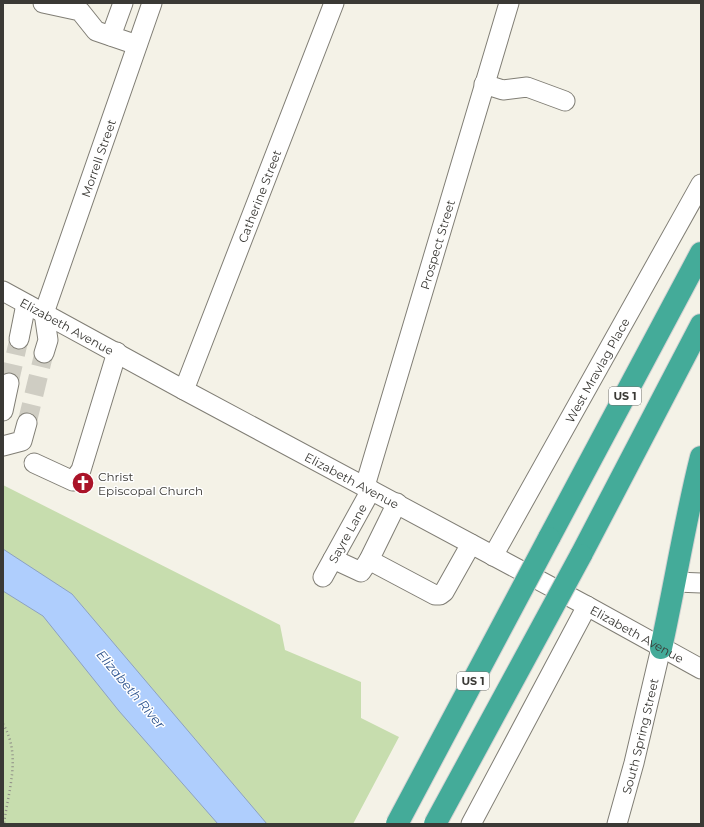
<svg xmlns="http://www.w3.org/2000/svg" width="704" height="827" viewBox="0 0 704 827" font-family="Montserrat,sans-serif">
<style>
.green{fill:#c7ddae}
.water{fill:#afcefd;stroke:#8ca1c1}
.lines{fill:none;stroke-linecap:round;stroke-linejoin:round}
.minor-tunnel{stroke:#cfcdc3;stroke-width:19;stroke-dasharray:19 10;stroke-linecap:butt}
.minor-casing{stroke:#807e75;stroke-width:21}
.highway-casing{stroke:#d4d3d3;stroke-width:24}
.path{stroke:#8e8d86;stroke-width:2.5;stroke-dasharray:1 3;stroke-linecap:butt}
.minor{stroke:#fff;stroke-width:19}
.highway{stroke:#44ab99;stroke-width:22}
.highway-bridge-casing{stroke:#d4d3d3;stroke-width:24;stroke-linecap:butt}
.highway-bridge{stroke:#44ab99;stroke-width:22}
.labels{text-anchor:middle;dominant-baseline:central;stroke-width:3;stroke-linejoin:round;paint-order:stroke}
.shield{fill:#fff;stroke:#757472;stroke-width:1}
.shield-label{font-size:11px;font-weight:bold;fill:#3a3935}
.street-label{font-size:12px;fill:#3a3935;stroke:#fff}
.poi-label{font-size:12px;fill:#3a3935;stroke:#fff;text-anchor:start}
.water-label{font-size:13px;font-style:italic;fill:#305690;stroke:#fff}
</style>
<rect width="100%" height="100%" fill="#f4f2e7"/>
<path class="green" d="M 3,485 L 280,625 L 285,650 L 361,682 L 361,718 L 399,737 L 353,824 L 3,824 Z"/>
<path class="water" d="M 3,549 L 72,594 L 267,824 L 218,824 L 119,711 L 43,616 L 3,591 Z"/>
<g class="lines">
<g class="minor-tunnel">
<path d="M 9,383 L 19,339"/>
<path d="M 27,423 L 44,353"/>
</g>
<g class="minor-casing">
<g id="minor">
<path d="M 43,3 L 80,11 L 96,31 L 137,45"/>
<path d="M 111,36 L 123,3"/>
<path d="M 484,84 L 503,90 L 527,87 L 565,101"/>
<path id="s1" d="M 3,291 L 184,390 L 587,606 L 701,669"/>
<path d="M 19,339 L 26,304"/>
<path id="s2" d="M 44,353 L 48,340 L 44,313 L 152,3"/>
<path id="s3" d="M 184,390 L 334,3"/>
<path d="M 3,411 L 9,383"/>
<path d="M 3,446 L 22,441 L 27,423"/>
<path d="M 34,463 L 73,481 L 81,470 L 117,352"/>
<path id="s4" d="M 365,486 L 509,3"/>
<path id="s5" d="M 493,556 L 701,184"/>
<path d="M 333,559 L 361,572 L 369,560 L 397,503"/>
<path d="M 369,560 L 435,595 L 440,595 L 444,592 L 471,544"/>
<path id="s6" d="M 323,577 L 371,490"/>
<path d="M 676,582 L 701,583"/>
<path d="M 471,824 L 587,606"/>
<path id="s7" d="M 617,824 L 634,763 L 661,648"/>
</g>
</g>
<g class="highway-casing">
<g id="highway">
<path d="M 549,538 L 701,253"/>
<path d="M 581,555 L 701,325"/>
<path d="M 661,648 C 675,585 685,520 701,457"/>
</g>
</g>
<path class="path" d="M 3,724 C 22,755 8,791 4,824"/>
<use href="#minor" class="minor"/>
<use href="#highway" class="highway"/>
<g class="highway-bridge-casing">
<g id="highway-bridge">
<path d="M 397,824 L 549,538"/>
<path d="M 435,824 L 581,555"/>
</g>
</g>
<use href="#highway-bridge" class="highway-bridge"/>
</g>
<defs>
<g id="church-disc" transform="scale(1.15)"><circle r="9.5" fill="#aa1328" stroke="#fff"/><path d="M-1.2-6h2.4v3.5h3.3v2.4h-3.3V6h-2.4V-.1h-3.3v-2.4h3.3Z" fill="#fff"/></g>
</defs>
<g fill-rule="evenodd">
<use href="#church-disc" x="83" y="483"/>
</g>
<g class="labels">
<g class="shield">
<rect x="609" y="387" width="32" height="18" rx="3"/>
<rect x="457" y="672" width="32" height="18" rx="3"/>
</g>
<g class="shield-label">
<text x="625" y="396">US 1</text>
<text x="473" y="681">US 1</text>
</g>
<g class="street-label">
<text stroke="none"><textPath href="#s2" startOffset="205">Morrell Street</textPath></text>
<text stroke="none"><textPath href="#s3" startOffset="208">Catherine Street</textPath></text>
<text stroke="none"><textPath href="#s4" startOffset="252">Prospect Street</textPath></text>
<text stroke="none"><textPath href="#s1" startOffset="73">Elizabeth Avenue</textPath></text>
<text stroke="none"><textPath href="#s5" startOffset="213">West Mravlag Place</textPath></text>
<text stroke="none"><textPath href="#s1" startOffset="397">Elizabeth Avenue</textPath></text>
<text stroke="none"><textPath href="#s6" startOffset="50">Sayre Lane</textPath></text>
<text stroke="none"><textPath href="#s1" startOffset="721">Elizabeth Avenue</textPath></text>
<text stroke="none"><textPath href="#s7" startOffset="91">South Spring Street</textPath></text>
</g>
<g class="poi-label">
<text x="98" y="476">Christ<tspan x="98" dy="14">Episcopal Church</tspan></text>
</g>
<g class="water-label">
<text transform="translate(131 689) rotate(50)">Elizabeth River</text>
</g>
</g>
<rect width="704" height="827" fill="none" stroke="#3a3935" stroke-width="8"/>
</svg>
